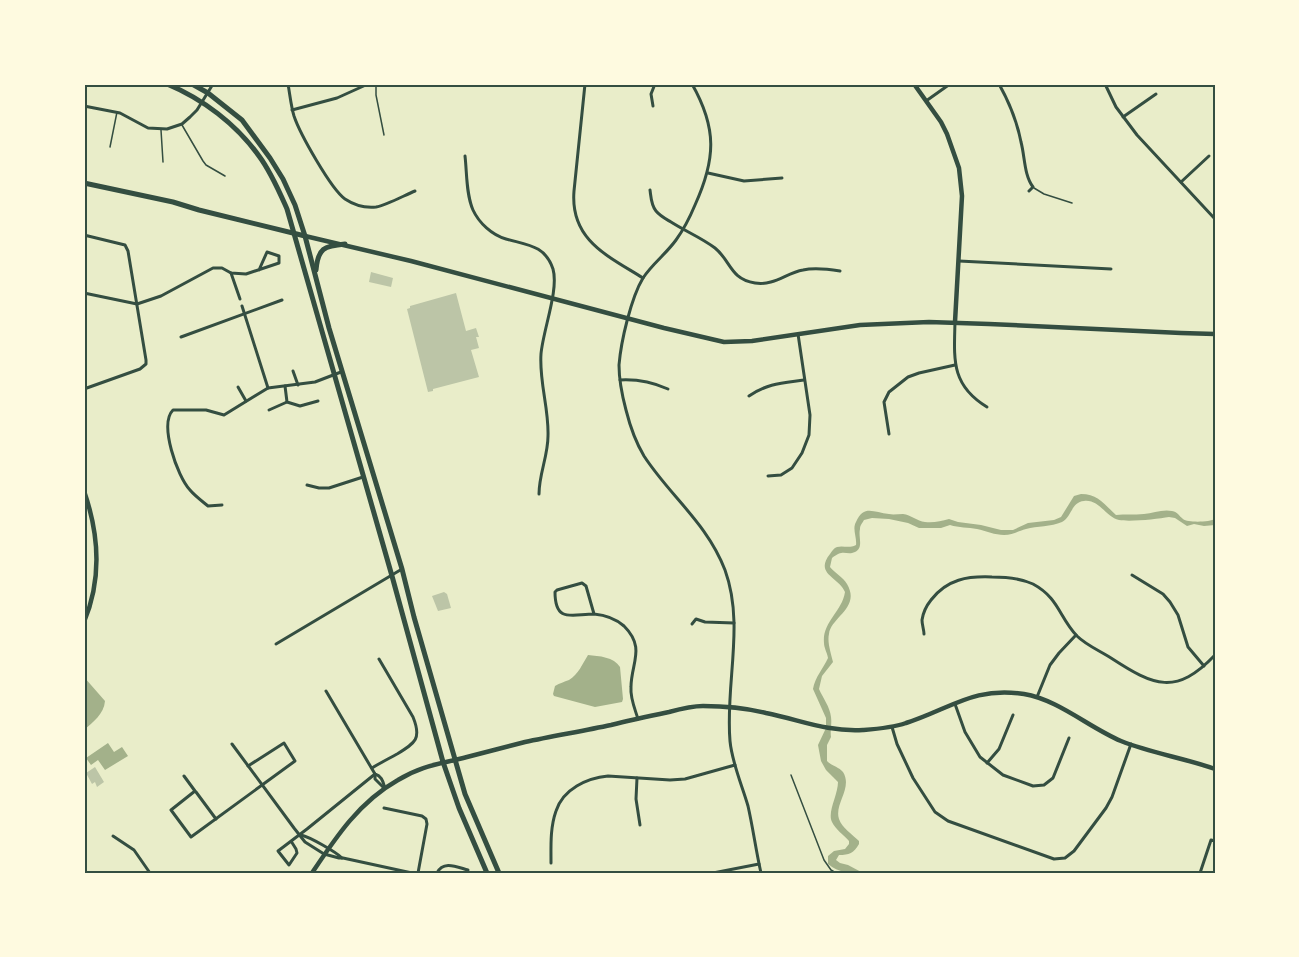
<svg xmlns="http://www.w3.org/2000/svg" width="1299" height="957" viewBox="0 0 1299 957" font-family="'Fira Sans Condensed',sans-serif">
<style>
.water{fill:#a3b18a}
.building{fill:#bcc5a7}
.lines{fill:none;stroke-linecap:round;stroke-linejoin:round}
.path{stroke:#344e41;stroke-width:1.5}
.service{stroke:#344e41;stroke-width:1.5}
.minor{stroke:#344e41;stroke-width:3}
.tertiary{stroke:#344e41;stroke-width:4.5}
.secondary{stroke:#344e41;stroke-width:4.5}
.primary{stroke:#344e41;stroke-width:5}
.neatline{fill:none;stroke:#344e41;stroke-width:2}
</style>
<rect width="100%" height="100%" fill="#e9edc9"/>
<g class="water">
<path d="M 1081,494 C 1098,494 1105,505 1116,515 C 1125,514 1134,515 1144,514 C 1153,513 1163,509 1172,511 C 1178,512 1179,516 1183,519 C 1188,523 1210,522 1215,519 L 1215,525 L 1204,526 L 1194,524 L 1187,526 L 1175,518 L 1169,517 C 1158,519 1130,522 1119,520 C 1106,517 1099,499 1084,501 C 1071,502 1072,517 1062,522 C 1051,527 1037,526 1026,529 C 1018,531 1013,535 1004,535 C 995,535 986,531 977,529 C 968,527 959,528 950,525 L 941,528 L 919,528 L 908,523 L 889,519 L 872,518 L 864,520 C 862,524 860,525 860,529 C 858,537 864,548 855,552 C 846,556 844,548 832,558 L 830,567 C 835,573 843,577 847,584 C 861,608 831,617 829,634 C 827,642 831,653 833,662 L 822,676 L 819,689 C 823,698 830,707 831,717 C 832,725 830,729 831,737 L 827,745 L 827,761 C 832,766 839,767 843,772 C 853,788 834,804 839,819 C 842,828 852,834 859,841 L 859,844 C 854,853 849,855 839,855 L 836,860 L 840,863 L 848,865 L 863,873 C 849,873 839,873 828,864 L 828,856 L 834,851 L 845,849 L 849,844 L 849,841 C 844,835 835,829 832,822 C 827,812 838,795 838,782 L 826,770 L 821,761 L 818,745 L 826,728 L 826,718 L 813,689 C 815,677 823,669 828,658 C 827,652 824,648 824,643 C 822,622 842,612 845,592 C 839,577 814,574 830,554 C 832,551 834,548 837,547 C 844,545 848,549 856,545 C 857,537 852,529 856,522 C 864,504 874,513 889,514 C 893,515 898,514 903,514 C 911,515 917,521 925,522 C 934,523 941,521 949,519 L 958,522 L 981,525 L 1001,530 L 1013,530 L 1028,523 L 1054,520 L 1061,517 L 1074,496 Z"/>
<path d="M 588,655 C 599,656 614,657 620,667 L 623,699 L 622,702 L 595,707 L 554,696 L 553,694 L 555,686 C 560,683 564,682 569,680 C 578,675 583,663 588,655 Z"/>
<path d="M 84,677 L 105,701 C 104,714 93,722 84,730 Z"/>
<path d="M 108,743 L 114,752 L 122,747 L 128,756 L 105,770 L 98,760 L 91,765 L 86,758 Z"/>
</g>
<g class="building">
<path d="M 371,272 L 393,278 L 391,287 L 369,282 Z"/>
<path d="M 456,293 L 466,331 L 476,328 L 479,337 L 476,337 L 479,348 L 471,350 L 479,377 L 433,389 L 433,391 L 428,392 L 407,309 L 410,308 L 410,306 Z"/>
<path d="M 444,592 L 447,594 L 451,608 L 438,611 L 432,596 Z"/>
<path d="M 95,767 L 104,782 L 97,787 L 95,782 L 92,784 L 86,773 Z"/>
</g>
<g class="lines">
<path class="path" d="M 791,775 L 824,860 L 831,870 L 836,873"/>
<g class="service">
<path d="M 376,84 L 376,95 L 384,135"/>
<path d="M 182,125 L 203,161 L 206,165 L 225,176"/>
<path d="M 161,130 L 163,162"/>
<path d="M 110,147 L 117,112"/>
<path d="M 1034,188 L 1044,194 L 1072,203"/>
</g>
<g class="minor">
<path d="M 288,84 C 290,95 291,106 294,116 C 300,134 331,189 345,199 C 354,205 366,208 376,207 C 387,205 405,195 415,191"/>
<path d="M 585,84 L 574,191 C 570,240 608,256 643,278"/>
<path d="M 692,84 C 717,128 716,159 695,205 C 690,217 684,229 676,240 C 666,254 652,264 643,278 C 631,298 621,341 619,365 C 619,380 622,395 626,410 C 630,426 635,441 644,456 C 670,496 707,523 725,570 C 745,625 725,684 730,741 C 732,763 742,785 748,806 C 753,828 756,851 761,873"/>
<path d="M 999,84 C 1009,102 1017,121 1021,142 C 1025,157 1024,175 1033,187 L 1029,191"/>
<path d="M 1105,84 L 1116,107 L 1137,135 L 1215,219"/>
<path d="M 926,101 L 950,84"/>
<path d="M 84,106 L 120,113 L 148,128 L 167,129 L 182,124 L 190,117 L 197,110 L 213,84"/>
<path d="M 653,106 L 651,94 L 655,84"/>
<path d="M 292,110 L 337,98 L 368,84"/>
<path d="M 1123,117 L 1156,94"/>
<path d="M 465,156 C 467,173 466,194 473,210 C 479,223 492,235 506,239 C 527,245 545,245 553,269 C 559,290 543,330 541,354 C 539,382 549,408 548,436 C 548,456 539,474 539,494"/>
<path d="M 708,173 L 744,181 L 782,178"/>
<path d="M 1181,182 L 1209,156"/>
<path d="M 650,190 C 651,197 651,205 656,211 C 660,216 666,219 671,222 C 685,231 702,238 715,248 C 731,261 730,279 755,283 C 774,286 786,273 803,270 C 815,267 828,269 840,271"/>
<path d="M 84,235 L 125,245 L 128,251 L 146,360 L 146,364 L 140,369 L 84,389"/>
<path d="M 959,261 L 1111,269"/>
<path d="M 231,273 L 240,299"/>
<path d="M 84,293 L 137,304 L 161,296 L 213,268 L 222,268 L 231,273 L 246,274 L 279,263 L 279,256 L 267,252 L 259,270"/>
<path d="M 242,306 L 268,388"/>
<path d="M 955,322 C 954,360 951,385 987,407"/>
<path d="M 181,337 L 282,300"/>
<path d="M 293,371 L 298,385"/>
<path d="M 620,380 C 637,379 652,382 668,389"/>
<path d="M 285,386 L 287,402 L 300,406 L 318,401"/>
<path d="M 238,387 L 246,401"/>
<path d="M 749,396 C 768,383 783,383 804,380"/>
<path d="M 269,410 L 287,402"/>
<path d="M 889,434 L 884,402 L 889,392 L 908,377 L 919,373 L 955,365"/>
<path d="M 768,476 L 781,475 L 792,468 L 802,453 L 809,435 L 810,415 L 798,334"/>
<path d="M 307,485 L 319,488 L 329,488 L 363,477"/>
<path d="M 222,505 L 208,506 C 202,501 195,496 190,490 C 177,476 159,424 173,410 L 206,410 L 224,415 L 268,388 L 315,382 L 341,372"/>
<path d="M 1132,575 L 1163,594 L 1170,602 L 1178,615 L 1188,647 L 1204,666"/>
<path d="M 594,614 L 586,586 L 582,583 L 557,590 L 555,592 C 555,624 573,614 594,614 C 605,615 616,619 624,626 C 646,648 631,663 631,687 C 630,698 635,709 638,719"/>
<path d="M 692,624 L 696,619 L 705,622 L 734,623"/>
<path d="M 924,634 C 924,630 922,625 922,620 C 923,613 927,605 931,600 C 947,579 968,576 992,577 C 1006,577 1020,578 1033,584 C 1059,598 1059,617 1077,636 C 1086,645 1100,651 1111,658 C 1154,686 1176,696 1215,655"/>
<path d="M 276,644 L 402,569"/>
<path d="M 326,691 L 375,774 C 382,776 383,782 385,788"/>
<path d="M 1037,697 L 1050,665 L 1059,653 L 1076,635"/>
<path d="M 955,704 L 965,732 L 980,757 L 1003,775 L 1033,786 L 1044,785 L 1053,778 L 1069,738"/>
<path d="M 892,727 L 897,744 L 913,778 L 935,812 L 948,821 L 1054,859 L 1065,858 L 1074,851 L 1106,808 L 1112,797 L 1131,744"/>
<path d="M 232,744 L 294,828 L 305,842 L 324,854 L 339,858 L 343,858 L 412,873"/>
<path d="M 987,763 L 999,749 L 1013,715"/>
<path d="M 372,768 C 380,763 388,759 397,754 C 415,743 422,739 413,717 L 379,659"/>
<path d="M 375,774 L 375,779 L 383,787"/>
<path d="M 184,776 L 195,791 L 171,810 L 191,837 L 295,761 L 284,743 L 248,766"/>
<path d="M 637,778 L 636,799 L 640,825"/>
<path d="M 196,792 L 216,819"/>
<path d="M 384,808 L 422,816 L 426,819 L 427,824 L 418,873"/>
<path d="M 301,835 C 310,837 336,852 342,858"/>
<path d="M 113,836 L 134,850 L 150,873"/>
<path d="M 291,841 L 296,849 L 297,853 L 289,865 L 278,851 L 307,829 L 375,774"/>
<path d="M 551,863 C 551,846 550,828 556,811 C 563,789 587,778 608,776 L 670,780 L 685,779 L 735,765"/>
<path d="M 437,873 C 443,860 457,867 468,870"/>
<path d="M 713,873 L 759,864"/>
<path d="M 1200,873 L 1211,840 L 1215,841"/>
</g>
<g class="tertiary">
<path d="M 914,84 L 941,122 L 947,134 L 959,168 L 962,196 L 955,322"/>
<path d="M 84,491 C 99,534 102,579 84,622"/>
<path d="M 312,873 C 336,837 359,802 398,780 C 422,765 441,764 467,757 C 487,752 505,747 525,742 C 553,736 583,731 611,725 C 631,720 650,716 669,712 C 680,709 691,706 703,706 C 724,706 746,708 766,713 C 801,720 826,732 863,730 C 877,729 892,728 906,723 C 950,709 974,686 1024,694 C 1059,700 1088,727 1121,741 C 1151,753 1184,758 1215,769"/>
</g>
<path class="secondary" d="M 305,236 L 411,261 L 664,328 L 724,342 L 752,341 L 860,325 L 929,322 L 989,324 L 1181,333 L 1215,334"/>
<g class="primary">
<path d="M 167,84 C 203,99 236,124 259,156 C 271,172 279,191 287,209 L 392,576 L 443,762 L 459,808 L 487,873"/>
<path d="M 192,84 L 208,93 L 242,120 L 270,158 L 283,179 L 295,205 L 305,236 L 329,328 L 402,569 L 414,617 L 465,794 L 499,873"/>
<path d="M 84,183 L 173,202 L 199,210 L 305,236"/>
<path d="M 316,270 C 318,248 324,246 345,244"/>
</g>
</g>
<rect width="1299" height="957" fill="none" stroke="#fefae0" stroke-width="171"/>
<rect x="86" y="86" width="1128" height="786" class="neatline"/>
</svg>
